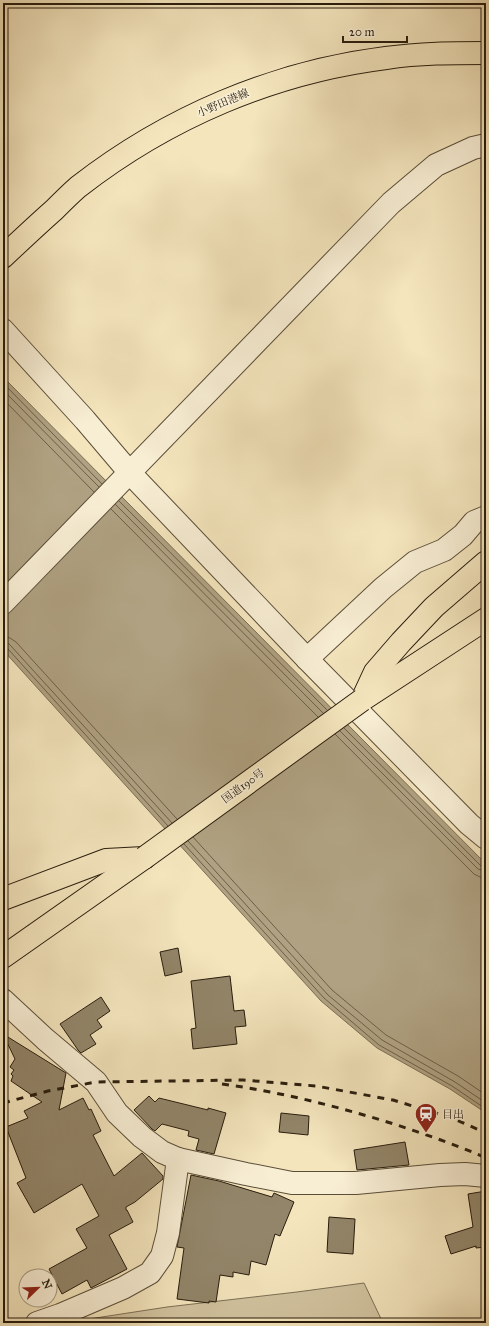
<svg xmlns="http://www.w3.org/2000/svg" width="489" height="1326" viewBox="0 0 489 1326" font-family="'IM FELL Great Primer','Noto Serif JP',serif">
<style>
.green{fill:#d1c39f;stroke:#7c7056}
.water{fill:#afa181;stroke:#796c53}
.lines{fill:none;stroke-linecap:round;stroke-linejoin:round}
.shore{stroke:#6c5e47;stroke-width:1}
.building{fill:#928569;stroke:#281c0d}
.minor-casing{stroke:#5b4e39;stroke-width:24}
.major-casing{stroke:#281c0d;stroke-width:24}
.highway-casing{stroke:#281c0d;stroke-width:24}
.minor{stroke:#f8eed4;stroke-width:22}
.major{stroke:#f4e5bd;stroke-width:22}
.highway{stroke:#f4e5bd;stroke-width:22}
.rail{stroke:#281c0d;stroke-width:3;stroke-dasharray:7 7;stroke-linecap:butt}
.highway-bridge-casing{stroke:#281c0d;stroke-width:24;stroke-linecap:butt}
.highway-bridge{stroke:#f4e5bd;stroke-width:22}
.labels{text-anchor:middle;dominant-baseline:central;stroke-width:3;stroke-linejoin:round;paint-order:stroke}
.street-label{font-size:11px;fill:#281c0d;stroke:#f8eed4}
.poi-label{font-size:11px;fill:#281c0d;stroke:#f8eed4;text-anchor:start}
</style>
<rect width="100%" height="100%" fill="#f4e5bd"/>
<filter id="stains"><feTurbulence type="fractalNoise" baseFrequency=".005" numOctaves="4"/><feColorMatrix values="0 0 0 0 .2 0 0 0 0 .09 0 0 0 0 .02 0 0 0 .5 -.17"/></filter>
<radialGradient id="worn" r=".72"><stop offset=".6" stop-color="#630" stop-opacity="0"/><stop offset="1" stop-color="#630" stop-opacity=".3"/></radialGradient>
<path class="green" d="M 364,1283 L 383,1323 L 63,1323 L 167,1307 L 297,1292 Z"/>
<path class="water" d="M 3,377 L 486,864 L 486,1113 L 450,1089 L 377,1048 L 321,1001 L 3,650 Z"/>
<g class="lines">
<g class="shore">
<path d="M 3,383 L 102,484"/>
<path d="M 3,390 L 99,487"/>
<path d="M 3,399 L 94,492"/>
<path d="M 119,501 L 327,710"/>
<path d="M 115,504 L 323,713"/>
<path d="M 111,509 L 318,717"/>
<path d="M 3,636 L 10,638 L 16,642 L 177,819"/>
<path d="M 3,642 L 8,643 L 11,646 L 172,823"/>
<path d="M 3,648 L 8,649 L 168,826"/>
<path d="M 344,728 L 481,866 L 486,867"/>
<path d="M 340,731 L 478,869 L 486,872"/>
<path d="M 335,734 L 474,874 L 480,877 L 486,878"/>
<path d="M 193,837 L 332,990 L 386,1035 L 458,1076 L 486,1095"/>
<path d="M 188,841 L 328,995 L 382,1040 L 455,1082 L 486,1103"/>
<path d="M 184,844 L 324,998 L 379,1045 L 452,1086 L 486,1109"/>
</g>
</g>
<g class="building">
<path d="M 178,948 L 182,972 L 165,976 L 160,952 Z"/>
<path d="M 230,976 L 234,1011 L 244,1010 L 246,1026 L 235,1027 L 237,1044 L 193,1049 L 191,1029 L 196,1028 L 191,981 Z"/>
<path d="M 101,997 L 110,1011 L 97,1020 L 102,1027 L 90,1035 L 96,1044 L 81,1053 L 78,1050 L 60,1024 Z"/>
<path d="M 3,1034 L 66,1073 L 59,1110 L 83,1098 L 89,1110 L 91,1109 L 101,1131 L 93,1135 L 114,1176 L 142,1153 L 163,1176 L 163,1179 L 135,1202 L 126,1207 L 126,1210 L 127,1210 L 133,1222 L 109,1235 L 127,1269 L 91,1288 L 87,1280 L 62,1294 L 49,1269 L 87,1248 L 76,1229 L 99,1216 L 82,1184 L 34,1213 L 17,1183 L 26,1178 L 6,1127 L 28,1118 L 24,1111 L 42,1102 L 11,1081 L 13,1076 L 11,1074 L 14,1070 L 10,1067 L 15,1059 Z"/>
<path d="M 149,1096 L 155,1102 L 159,1098 L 208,1110 L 208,1108 L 226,1113 L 214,1154 L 196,1150 L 199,1139 L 188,1136 L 189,1131 L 162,1124 L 155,1131 L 152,1129 L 134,1110 Z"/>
<path d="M 281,1113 L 309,1116 L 308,1135 L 279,1132 Z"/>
<path d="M 405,1142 L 409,1165 L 357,1170 L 354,1150 Z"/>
<path d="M 191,1175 L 219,1181 L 272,1197 L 274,1193 L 294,1202 L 280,1236 L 275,1234 L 266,1265 L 251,1261 L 249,1275 L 233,1272 L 233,1277 L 220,1275 L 216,1302 L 209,1301 L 209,1303 L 177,1299 L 184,1248 L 177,1247 Z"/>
<path d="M 486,1191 L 486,1247 L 476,1248 L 476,1246 L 451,1254 L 445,1236 L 473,1227 L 468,1194 Z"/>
<path d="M 329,1217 L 355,1219 L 353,1254 L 327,1252 Z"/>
</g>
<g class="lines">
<g class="minor-casing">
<g id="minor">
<path d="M 3,330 L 85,420 L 130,473 L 307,659 L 469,824 L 486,838"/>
<path d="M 3,603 L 391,203 L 436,165 L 473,148 L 486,145"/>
<path d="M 307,659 L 383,588 L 415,562 L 444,550 L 463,535 L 474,522 L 486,517"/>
<path d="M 3,1000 L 45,1039 L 96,1082 L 117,1113 L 142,1137 L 162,1152 L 178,1159 L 246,1174 L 292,1183 L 356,1183 L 440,1175 L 465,1174 L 486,1176"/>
<path d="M 37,1323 L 60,1315 L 123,1288 L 150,1273 L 162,1256 L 168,1233 L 178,1159"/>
</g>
</g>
<g class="major-casing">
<path id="major" d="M 3,257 C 20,241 37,225 54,210 C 62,202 70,194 78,187 C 168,117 274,72 386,58 C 420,53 453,53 486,53"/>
</g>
<g class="highway-casing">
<g id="highway">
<path d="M 362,700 L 375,672 L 401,642 L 434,607 L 486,562"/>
<path d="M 362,700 L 486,619"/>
<path d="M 3,899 L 106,860 L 144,858"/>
<path d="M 3,957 L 144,858"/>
</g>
</g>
<use href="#minor" class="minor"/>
<use href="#major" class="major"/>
<use href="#highway" class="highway"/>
<g class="rail">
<path d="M 222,1084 C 281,1092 340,1107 397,1125 C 427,1135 457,1145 486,1158"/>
<path d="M 3,1103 L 48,1091 L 96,1082 L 243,1080 L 316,1086 L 393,1100 L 452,1118 L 486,1133"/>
</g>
<g class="highway-bridge-casing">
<path id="highway-bridge" d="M 144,858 L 362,700"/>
</g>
<use href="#highway-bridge" class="highway-bridge"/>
</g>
<defs>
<g id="station-pin" transform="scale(1.15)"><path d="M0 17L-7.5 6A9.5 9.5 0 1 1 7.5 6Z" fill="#8f2418" stroke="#f8eed4"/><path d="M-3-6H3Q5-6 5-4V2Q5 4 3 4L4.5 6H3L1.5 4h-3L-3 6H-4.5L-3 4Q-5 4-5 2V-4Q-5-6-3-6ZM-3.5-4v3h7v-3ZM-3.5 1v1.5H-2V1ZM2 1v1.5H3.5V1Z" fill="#fff"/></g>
</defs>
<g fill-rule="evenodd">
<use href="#station-pin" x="426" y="1114"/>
</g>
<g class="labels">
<g class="street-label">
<text transform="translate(223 103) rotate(-23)">小野田港線</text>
<text transform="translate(243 786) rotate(-36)">国道190号</text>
</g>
<g class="poi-label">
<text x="442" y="1114">目出</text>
</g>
</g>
<rect width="489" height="1326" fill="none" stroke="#f4e5bd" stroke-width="16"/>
<rect x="4" y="4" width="481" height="1318" fill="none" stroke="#281c0d" stroke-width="2"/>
<rect x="8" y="8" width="473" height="1310" fill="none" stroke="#281c0d"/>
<g transform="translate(38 1288) rotate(67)"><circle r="19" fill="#f8eed4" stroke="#a59a84"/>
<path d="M0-3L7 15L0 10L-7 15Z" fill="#8f2418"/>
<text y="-6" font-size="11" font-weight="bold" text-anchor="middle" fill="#281c0d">N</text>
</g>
<path d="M343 36v6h64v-6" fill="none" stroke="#281c0d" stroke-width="2"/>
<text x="349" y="36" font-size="12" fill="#281c0d" stroke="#f8eed4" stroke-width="3" paint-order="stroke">20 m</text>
<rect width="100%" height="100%" filter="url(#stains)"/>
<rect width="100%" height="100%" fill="url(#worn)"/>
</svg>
